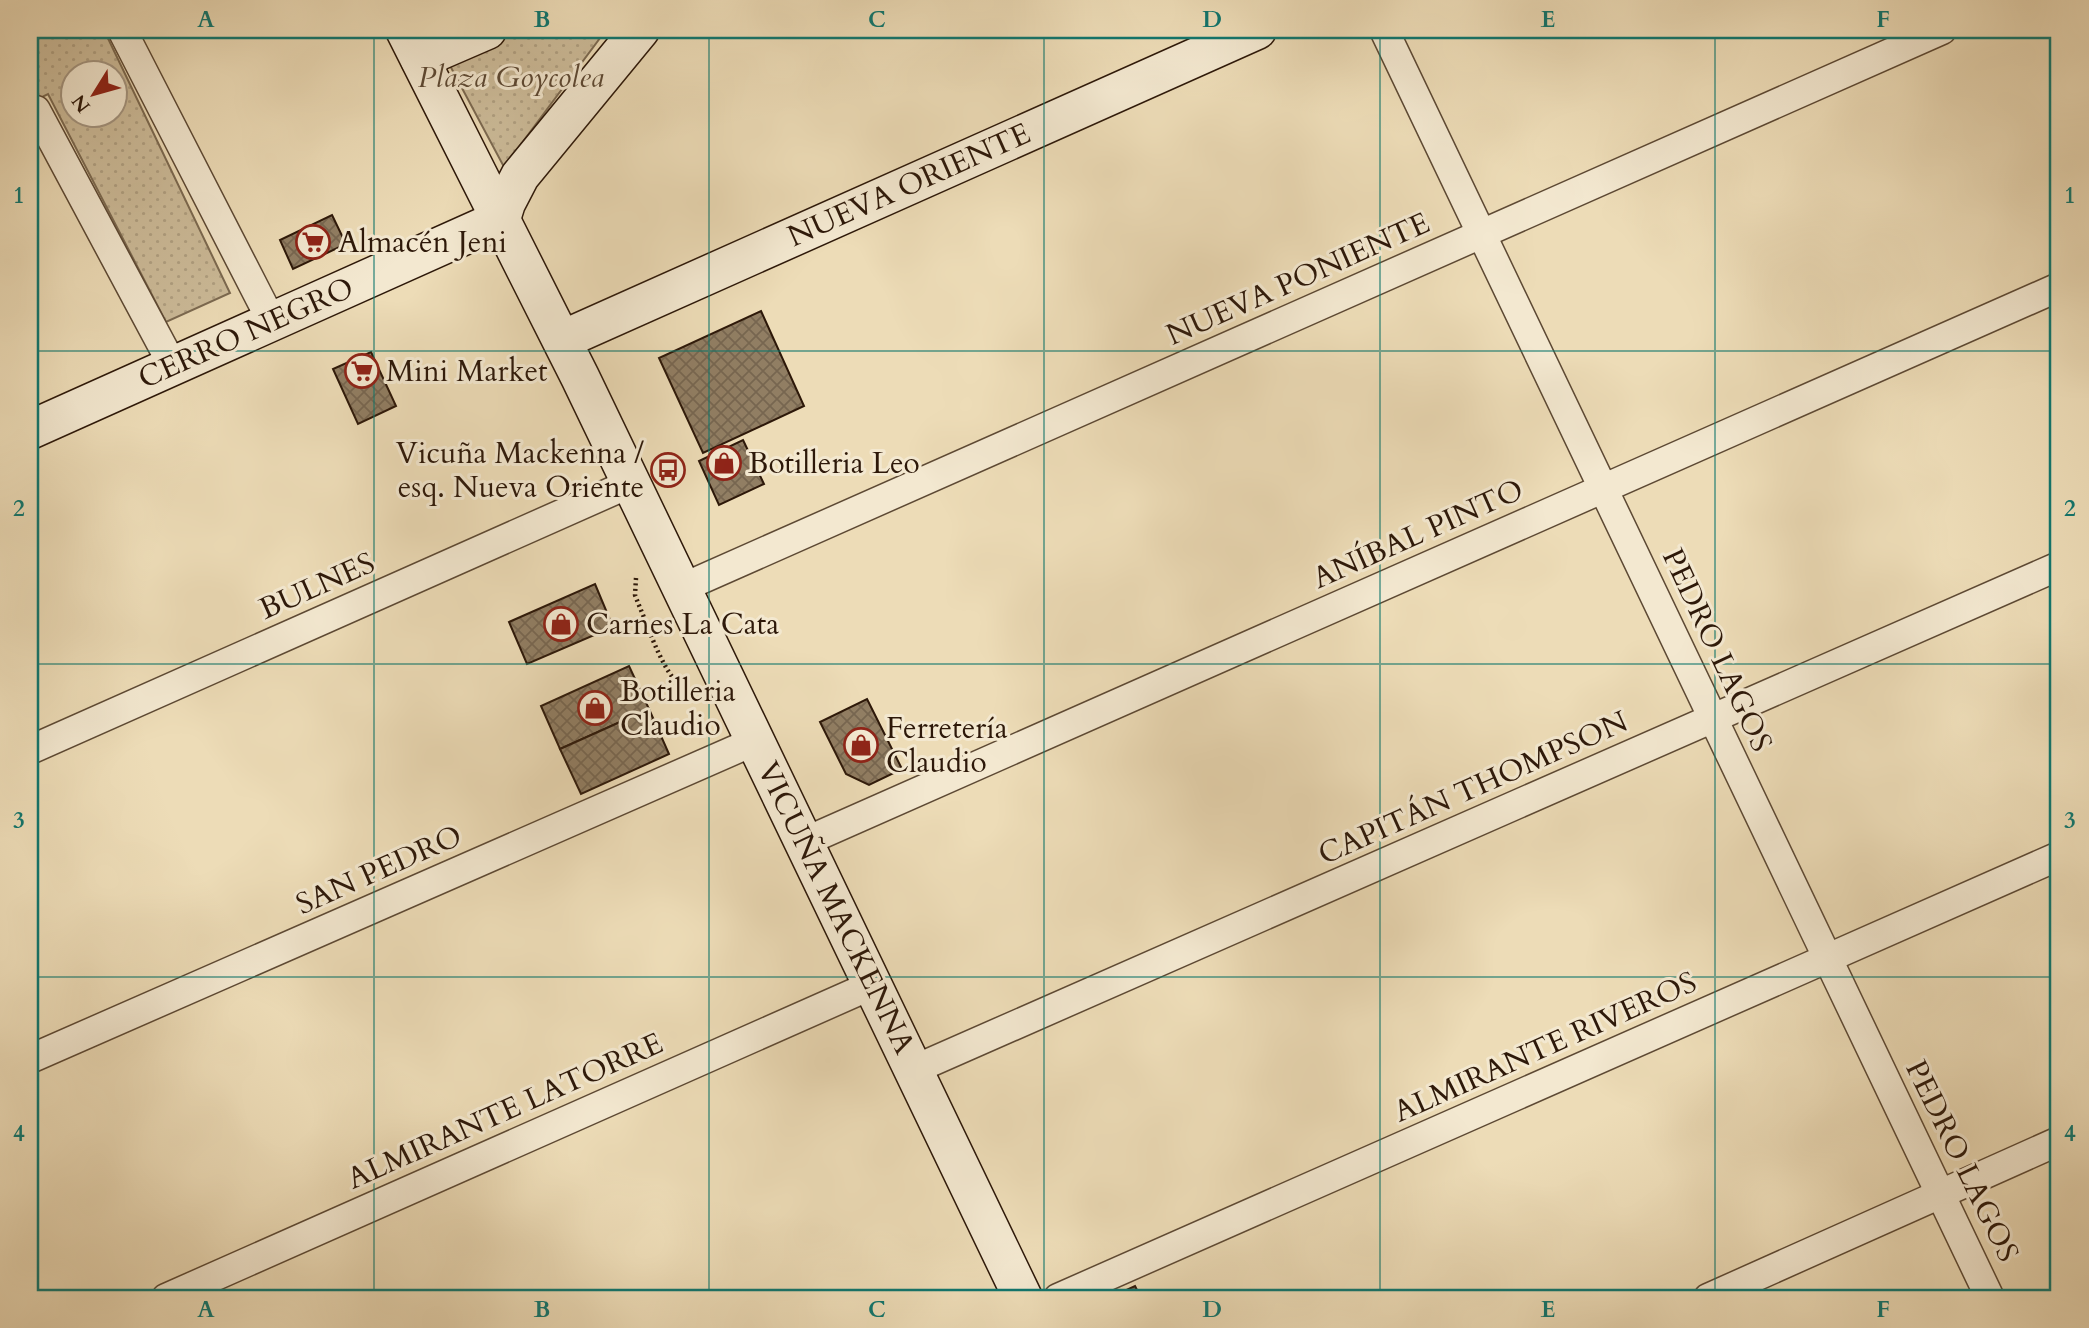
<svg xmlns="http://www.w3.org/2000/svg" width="2089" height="1328" viewBox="0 0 2089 1328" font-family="Cardo,serif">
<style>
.grass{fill:url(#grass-dots);stroke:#7c6a51;stroke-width:2;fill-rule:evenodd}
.building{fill:url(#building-cross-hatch);stroke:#2d1809;stroke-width:2}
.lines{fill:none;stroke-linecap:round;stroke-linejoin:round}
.minor-casing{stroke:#5d4934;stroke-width:31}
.secondary-casing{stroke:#2d1809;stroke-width:41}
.path{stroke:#2d1809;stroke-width:4.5;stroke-dasharray:2 3.5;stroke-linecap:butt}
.minor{stroke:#f3e8d0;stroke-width:28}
.secondary{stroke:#f3e8d0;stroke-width:38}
.grid{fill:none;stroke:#0f766e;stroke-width:2;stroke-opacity:0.55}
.labels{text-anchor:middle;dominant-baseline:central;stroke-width:6;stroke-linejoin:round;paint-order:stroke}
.park-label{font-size:30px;font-style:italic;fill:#5d4934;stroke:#f3e8d0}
.street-label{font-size:30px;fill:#2d1809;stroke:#f3e8d0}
.poi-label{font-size:30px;fill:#2d1809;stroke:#f3e8d0;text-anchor:start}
.neatline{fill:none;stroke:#0f766e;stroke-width:2.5}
.grid-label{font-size:23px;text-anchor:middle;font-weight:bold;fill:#0f766e}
</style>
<defs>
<pattern id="grass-dots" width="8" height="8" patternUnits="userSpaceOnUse" patternTransform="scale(1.75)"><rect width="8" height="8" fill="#cb9"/><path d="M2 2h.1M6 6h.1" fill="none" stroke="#b0a082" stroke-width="1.8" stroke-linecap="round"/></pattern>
<pattern id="building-cross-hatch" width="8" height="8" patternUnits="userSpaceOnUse" patternTransform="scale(1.75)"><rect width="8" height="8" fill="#917e63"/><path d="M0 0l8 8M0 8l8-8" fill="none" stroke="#776650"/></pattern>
</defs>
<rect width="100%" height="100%" fill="#eddcb7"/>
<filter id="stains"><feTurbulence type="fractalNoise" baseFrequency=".00286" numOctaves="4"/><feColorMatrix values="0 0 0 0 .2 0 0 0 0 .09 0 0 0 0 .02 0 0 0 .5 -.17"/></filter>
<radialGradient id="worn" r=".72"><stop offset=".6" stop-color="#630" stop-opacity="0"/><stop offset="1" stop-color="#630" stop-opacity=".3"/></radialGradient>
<g class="grass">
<path d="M 30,30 L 104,30 L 230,293 L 166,322 L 48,94 L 30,103 ZM 74,74 L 116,74 L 116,116 L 74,116 Z"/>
<path d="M 431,30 L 606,30 L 504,167 Z"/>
</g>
<g class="building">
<path d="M 332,215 L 346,244 L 293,269 L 280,240 Z"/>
<path d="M 761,311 L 804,406 L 703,453 L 659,358 Z"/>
<path d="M 371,352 L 396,406 L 358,424 L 333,369 Z"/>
<path d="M 743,440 L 764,484 L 719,505 L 699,461 Z"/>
<path d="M 595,584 L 613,627 L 527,664 L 509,622 Z"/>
<path d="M 629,666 L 649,709 L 560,749 L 541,706 Z"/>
<path d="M 867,699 L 902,769 L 869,785 L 846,774 L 820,722 Z"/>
<path d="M 649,709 L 669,754 L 581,794 L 560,749 Z"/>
<path d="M 1135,1286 L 1141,1298 L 1111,1298 L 1111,1297 Z"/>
</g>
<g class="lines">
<g class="minor-casing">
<g id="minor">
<path d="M 122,30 L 272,322"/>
<path d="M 1384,30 L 1990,1298"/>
<path d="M 30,113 L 36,110 L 173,366"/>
<path d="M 682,588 L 1942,30"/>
<path d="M 30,750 L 631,483"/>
<path d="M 804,842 L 2059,287"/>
<path d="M 30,1059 L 755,741"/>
<path d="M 913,1070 L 2059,566"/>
<path d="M 166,1298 L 872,985"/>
<path d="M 1058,1298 L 2059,856"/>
<path d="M 1708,1298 L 2059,1141"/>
</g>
</g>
<g class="secondary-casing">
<g id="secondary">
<path d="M 405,30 L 580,377 L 1023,1298"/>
<path d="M 420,59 L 487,30"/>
<path d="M 501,219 L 506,203 L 520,176 L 640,30"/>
<path d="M 562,340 L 1257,30"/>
<path d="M 30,430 L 501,219"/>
</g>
</g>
<path class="path" d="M 636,578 L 635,595 L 638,603 C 652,635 663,678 694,699"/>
<use href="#minor" class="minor"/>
<use href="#secondary" class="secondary"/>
</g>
<path class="grid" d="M 374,30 L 374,1298M 709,30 L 709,1298M 1044,30 L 1044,1298M 1380,30 L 1380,1298M 1715,30 L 1715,1298M 30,351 L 2059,351M 30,664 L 2059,664M 30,977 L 2059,977"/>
<defs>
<g id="supermarket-ring" transform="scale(1.75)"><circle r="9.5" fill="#f3e8d0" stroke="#8f2418" stroke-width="1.5"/><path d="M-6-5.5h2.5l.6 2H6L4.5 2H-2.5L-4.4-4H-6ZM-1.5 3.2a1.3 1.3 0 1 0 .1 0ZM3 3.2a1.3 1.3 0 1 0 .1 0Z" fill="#8f2418"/></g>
<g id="shop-ring" transform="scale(1.75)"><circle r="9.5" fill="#f3e8d0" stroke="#8f2418" stroke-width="1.5"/><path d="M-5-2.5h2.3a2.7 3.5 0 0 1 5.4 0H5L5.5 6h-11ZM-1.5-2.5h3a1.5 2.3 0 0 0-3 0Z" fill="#8f2418"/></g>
<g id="bus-ring" transform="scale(1.75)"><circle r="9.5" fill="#f3e8d0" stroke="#8f2418" stroke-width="1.5"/><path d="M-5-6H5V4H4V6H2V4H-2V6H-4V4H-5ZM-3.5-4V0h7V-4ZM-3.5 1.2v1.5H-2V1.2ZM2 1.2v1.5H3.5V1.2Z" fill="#8f2418"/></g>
</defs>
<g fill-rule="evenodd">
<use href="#supermarket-ring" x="313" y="242"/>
<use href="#supermarket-ring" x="362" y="371"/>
<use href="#shop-ring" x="724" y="463"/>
<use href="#bus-ring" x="668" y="470"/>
<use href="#shop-ring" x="561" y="624"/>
<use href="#shop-ring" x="595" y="708"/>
<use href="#shop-ring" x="861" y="745"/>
</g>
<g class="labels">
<g class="park-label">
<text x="511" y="77">Plaza Goycolea</text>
</g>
<g class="street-label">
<text transform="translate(909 185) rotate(-24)">NUEVA ORIENTE</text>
<text transform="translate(1298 279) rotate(-24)">NUEVA PONIENTE</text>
<text transform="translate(246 333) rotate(-24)">CERRO NEGRO</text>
<text transform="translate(1418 534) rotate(-24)">ANÍBAL PINTO</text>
<text transform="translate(317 586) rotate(-24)">BULNES</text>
<text transform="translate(1717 650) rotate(65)">PEDRO LAGOS</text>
<text transform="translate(1473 788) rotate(-24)">CAPITÁN THOMPSON</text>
<text transform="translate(379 870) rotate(-24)">SAN PEDRO</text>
<text transform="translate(836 908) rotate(64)">VICUÑA MACKENNA</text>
<text transform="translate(1545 1047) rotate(-24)">ALMIRANTE RIVEROS</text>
<text transform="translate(505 1111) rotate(-24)">ALMIRANTE LATORRE</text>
<text transform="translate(1962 1161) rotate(64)">PEDRO LAGOS</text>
</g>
<g class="poi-label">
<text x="338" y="242">Almacén Jeni</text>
<text x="386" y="371">Mini Market</text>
<text x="644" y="453" text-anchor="end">Vicuña Mackenna /<tspan x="644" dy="34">esq. Nueva Oriente</tspan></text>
<text x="748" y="463">Botilleria Leo</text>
<text x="586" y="624">Carnes La Cata</text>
<text x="620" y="691">Botilleria<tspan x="620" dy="34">Claudio</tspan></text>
<text x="886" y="728">Ferretería<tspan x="886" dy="34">Claudio</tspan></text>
</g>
</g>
<rect width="2089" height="1328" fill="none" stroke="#eddcb7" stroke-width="77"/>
<g transform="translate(94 94) rotate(233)"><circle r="33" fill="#f3e8d0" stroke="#a49580" stroke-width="2"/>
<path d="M0-5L12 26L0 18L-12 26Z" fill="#8f2418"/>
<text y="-10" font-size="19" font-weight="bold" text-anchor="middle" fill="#2d1809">N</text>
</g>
<rect x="38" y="38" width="2012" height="1252" class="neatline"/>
<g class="grid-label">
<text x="206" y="27">A</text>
<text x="542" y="27">B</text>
<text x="877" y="27">C</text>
<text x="1212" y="27">D</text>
<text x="1548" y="27">E</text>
<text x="1883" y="27">F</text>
<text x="19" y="203">1</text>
<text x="2070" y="203">1</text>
<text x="19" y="516">2</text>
<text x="2070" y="516">2</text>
<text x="19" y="828">3</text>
<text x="2070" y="828">3</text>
<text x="19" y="1141">4</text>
<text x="2070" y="1141">4</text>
<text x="206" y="1317">A</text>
<text x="542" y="1317">B</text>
<text x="877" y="1317">C</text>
<text x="1212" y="1317">D</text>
<text x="1548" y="1317">E</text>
<text x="1883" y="1317">F</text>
</g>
<rect width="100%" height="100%" filter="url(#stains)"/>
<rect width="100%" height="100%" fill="url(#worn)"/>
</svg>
